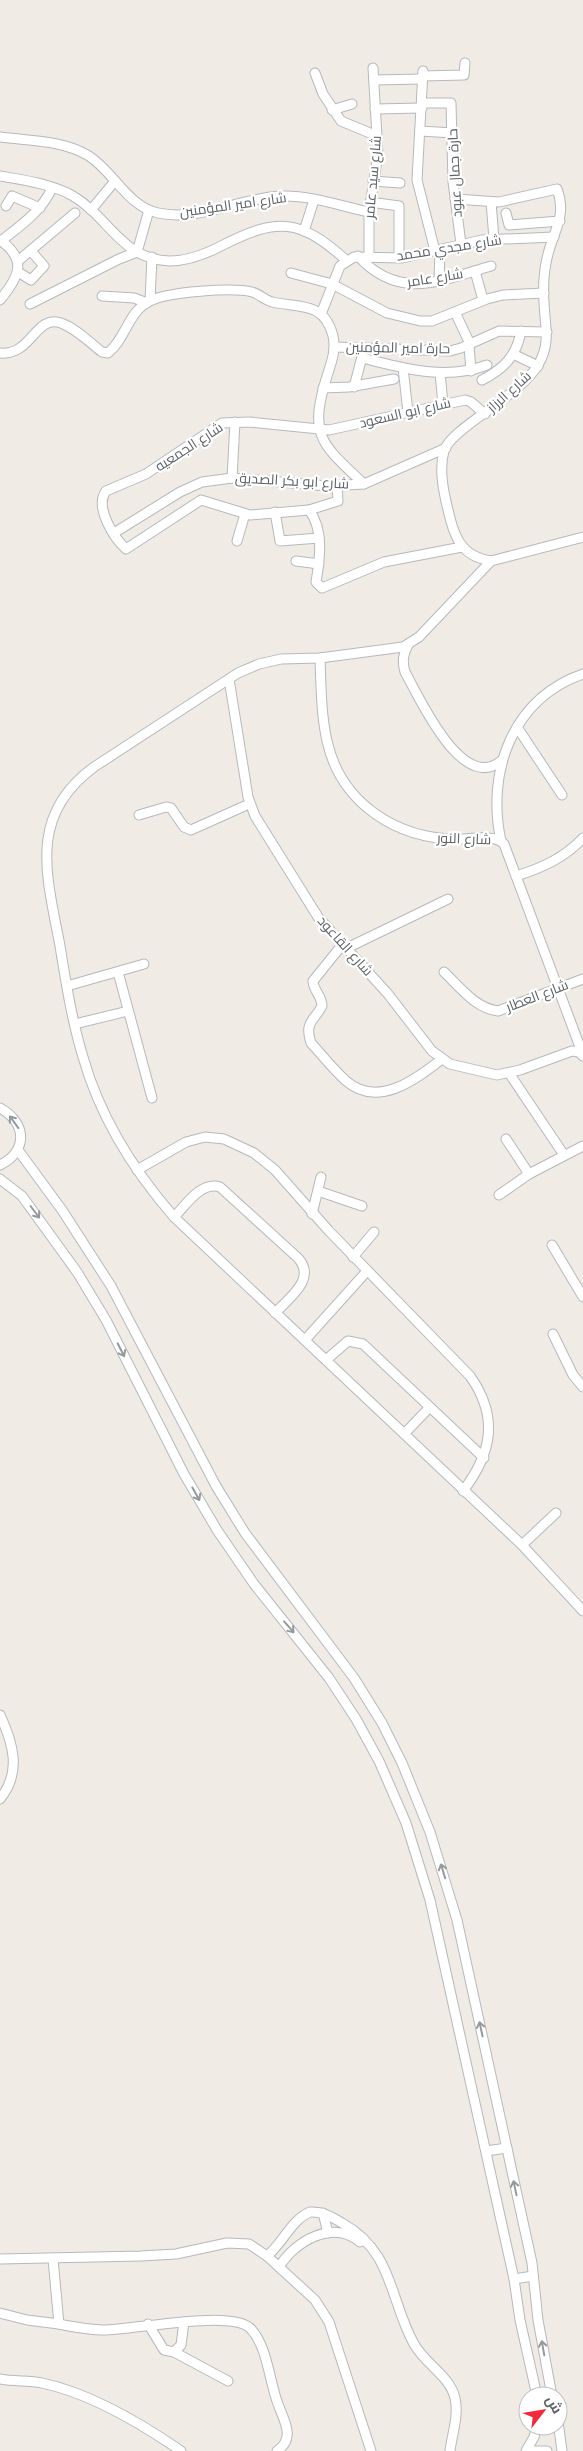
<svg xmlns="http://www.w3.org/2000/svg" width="583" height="2451" viewBox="0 0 583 2451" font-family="'Fira Sans',Cairo,sans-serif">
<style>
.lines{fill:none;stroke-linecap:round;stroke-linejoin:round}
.minor-casing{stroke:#b5b9bc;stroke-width:11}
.minor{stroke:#fff;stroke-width:9}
.oneway{stroke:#96999c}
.labels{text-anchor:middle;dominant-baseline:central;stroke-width:4.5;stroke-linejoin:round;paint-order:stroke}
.street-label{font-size:14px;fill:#5d6266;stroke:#fff}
</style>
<rect width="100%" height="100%" fill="#f0ece5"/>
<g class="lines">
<g class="minor-casing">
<g id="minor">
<path d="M 423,71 L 417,180 L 435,251"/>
<path d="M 315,73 L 323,94 L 341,121 L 377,136"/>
<path d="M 422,76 L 464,75 L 465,63"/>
<path d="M 374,80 L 422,79"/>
<path d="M 422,103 L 451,103 L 453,182 L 461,244"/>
<path d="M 375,109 L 422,108"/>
<path d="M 332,110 L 352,104"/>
<path d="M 420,131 L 453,133"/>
<path d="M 0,137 C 29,141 63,140 89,156 C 114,172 127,206 158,213 C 200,222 242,197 282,196 C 310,195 341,206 369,212"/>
<path d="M 0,176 C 23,180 53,184 73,196 C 109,217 121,259 169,261 C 189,261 206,254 223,245 C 278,217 300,219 346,260"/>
<path d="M 373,181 L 400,183"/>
<path d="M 455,199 L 499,202 L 557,189 C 567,215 554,230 548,254 C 544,269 543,288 544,303 C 545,326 551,344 538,365 C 520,396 451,428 444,451 C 438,472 445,498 450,518 C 456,542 465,557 491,561"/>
<path d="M 370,202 L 399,206 L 399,257"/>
<path d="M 491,202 L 494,239"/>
<path d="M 6,206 L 12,196 L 40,208"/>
<path d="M 91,210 L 115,181"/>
<path d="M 506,213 L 509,225 L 560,221"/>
<path d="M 304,231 L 314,200"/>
<path d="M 0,240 C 28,260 19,277 0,300"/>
<path d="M 1,241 C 20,226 42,211 52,188"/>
<path d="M 358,256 C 399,301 440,281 491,266"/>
<path d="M 369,256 L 369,212 L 378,154 L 373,68"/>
<path d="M 18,261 L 75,213"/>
<path d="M 475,271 L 483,300"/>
<path d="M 18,272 L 31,280 L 44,266 L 31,251"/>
<path d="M 291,273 L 332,284 L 387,313 L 420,321 L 432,321 L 487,299 L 503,295 L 544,293"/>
<path d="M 439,280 L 440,250"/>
<path d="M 102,296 L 134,298 L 147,303"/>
<path d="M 150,300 L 152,257"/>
<path d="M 30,304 L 119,259 L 137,252 L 149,210"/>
<path d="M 455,312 L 470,344"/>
<path d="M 321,314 L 340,266 L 354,257 L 402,258 L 482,240 L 554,237"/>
<path d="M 469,345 L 471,371"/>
<path d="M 334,347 L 450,351 L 461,348 L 499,331 L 547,332"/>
<path d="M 0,353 C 32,356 35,314 61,323 C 77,329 89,342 102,352 L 108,353 C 126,339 128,311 150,301 C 167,292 233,287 252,292 C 259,294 265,300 272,302 C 299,308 324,301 333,336 C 336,349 332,361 328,373 C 308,435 320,443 364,484"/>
<path d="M 513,354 L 538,366"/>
<path d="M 362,358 C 403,368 445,381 487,365"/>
<path d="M 403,368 L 408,412"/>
<path d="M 440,373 L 443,404"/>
<path d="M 482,380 C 504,369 517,355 521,331"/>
<path d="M 354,387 L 363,353"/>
<path d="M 323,388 L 349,387 L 394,379"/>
<path d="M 232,478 L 235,422"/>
<path d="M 309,510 L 338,501 L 337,486"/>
<path d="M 275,512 L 280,541 L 319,538"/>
<path d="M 114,533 L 180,492 L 202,482 L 232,478 L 327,486 L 364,484 L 446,448"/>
<path d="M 583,537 L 491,561 L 419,637 L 403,647 L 320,658 L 281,659 L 259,664 L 238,673 L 94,767 C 27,816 47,876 60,946 C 66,983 72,1021 83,1057 C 100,1117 134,1171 174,1217 L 522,1545 L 583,1611"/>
<path d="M 237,541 L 245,514"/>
<path d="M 462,547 L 384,562 L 322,588 L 316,582 C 320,559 324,529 309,510 L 250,515 L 201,500 L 126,549 C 114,538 94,507 106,491 L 146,474 L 222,423 L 250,422 L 329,430 L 465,400 L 471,402 L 485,414"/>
<path d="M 296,561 L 319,564"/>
<path d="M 408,645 C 403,655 402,661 405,672 C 420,699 463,795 502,760"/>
<path d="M 320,658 C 321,686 321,714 327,741 C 341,804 398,840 460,839 C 471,839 495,834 504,844 L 583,1055"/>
<path d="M 229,679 L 248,797 L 255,816 L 318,917 L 388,994 L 432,1051 L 450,1064 L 497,1075 L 520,1070 L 572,1051 L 579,1052 L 583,1056"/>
<path d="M 517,727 L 562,795"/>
<path d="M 139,815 L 166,807 L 171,808 L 184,827 L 191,830 L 249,804"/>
<path d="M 501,841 C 486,772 512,699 583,674"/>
<path d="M 516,876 C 542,868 564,858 583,838"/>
<path d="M 342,945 L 313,981 C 313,990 322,996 322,1006 C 314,1021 304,1022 311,1043 C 322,1055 333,1069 345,1080 C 377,1109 415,1080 442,1059"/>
<path d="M 345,949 L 448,899"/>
<path d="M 118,972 L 152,1098"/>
<path d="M 444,972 C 460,987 475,1008 498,1011 L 583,979"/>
<path d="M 67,986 L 144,964"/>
<path d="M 75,1024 L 128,1011"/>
<path d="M 509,1073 L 564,1155"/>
<path d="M 0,1108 C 27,1123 28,1151 0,1165"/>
<path d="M 506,1139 L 529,1174"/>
<path d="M 18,1150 L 62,1210 L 111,1286 L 216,1486 L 245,1533 L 354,1678 L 382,1723 L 402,1763 L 430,1832 L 457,1920 L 532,2263 L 538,2320 L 552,2396"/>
<path d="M 137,1170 L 186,1142 L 205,1137 L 224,1139 L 254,1153 L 275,1170 L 329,1231 L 470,1376 C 499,1417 492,1453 463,1491"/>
<path d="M 0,1179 L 22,1196 L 77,1272 L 106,1320 L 184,1474 L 217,1530 L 254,1584 L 329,1678 L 356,1719 L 379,1761 L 406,1823 L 430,1900 L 514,2279 L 520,2320 L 537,2396"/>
<path d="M 318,1191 L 362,1206"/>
<path d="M 499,1195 L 529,1174 L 583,1146"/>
<path d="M 312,1214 L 321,1177"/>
<path d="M 174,1217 C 186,1205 201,1181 220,1187 L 298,1258 C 317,1279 289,1298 275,1313"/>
<path d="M 552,1245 L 583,1297"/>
<path d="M 353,1257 L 374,1232"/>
<path d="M 553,1334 L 573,1375 L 583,1387"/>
<path d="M 305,1340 L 367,1271"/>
<path d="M 326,1360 L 348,1341 L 363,1344 L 484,1458"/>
<path d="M 405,1433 L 429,1408"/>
<path d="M 522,1545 L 556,1513"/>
<path d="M 0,1715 C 13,1743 22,1772 0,1799"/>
<path d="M 486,2151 L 507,2148"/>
<path d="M 323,2213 L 328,2233"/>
<path d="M 267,2256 C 283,2243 291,2220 310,2212 C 322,2211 332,2217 342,2223 C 394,2252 389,2299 414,2344 C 425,2364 450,2376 455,2398 C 459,2416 452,2434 450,2451"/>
<path d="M 0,2259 L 141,2256 L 176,2254 L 227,2243 L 249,2244 L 267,2256 L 315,2300 L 329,2322 L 371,2451"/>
<path d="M 53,2259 L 59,2324 C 74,2327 89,2330 104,2330 C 133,2330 233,2309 251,2329 C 268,2348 269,2381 278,2404 C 284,2421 296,2438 277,2451"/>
<path d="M 279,2267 C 295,2241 333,2219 360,2242"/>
<path d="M 514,2279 L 533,2276"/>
<path d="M 0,2313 L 27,2320 L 59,2324"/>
<path d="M 148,2324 L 164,2350 L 174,2352 L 228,2381"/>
<path d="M 174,2352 L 181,2345 L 184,2322"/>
<path d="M 0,2379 C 14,2382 29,2380 42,2383 C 89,2393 142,2424 181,2451"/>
<path d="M 558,2421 L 562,2451"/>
<path d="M 526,2451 L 534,2437 L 537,2426"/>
<path d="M 530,2451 L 547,2451"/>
</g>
</g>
<use href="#minor" class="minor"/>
</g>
<defs><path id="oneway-shaft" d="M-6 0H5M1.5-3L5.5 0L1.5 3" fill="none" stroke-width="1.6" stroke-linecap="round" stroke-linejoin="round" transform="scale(1.25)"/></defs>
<g class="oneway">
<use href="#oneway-shaft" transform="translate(14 1122) rotate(-126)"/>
<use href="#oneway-shaft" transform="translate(35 1212) rotate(53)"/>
<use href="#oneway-shaft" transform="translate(121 1350) rotate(63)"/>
<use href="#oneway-shaft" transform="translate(196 1494) rotate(61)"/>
<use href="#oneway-shaft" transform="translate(289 1627) rotate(49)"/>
<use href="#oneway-shaft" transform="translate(443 1871) rotate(-107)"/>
<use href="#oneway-shaft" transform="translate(481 2029) rotate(-102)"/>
<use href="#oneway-shaft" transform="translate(515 2188) rotate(-102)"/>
<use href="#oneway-shaft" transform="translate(543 2348) rotate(-100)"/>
</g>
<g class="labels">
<g class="street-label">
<text transform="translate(455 173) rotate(-93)">حارة جمال عبود</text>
<text transform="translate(373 177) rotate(-85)">شارع سيد عامر</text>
<text transform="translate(233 205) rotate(-8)">شارع امير المؤمنين</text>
<text transform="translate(449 248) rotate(-9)">شارع مجدي محمد</text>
<text transform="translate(435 278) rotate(-9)">شارع عامر</text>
<text transform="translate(398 348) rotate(1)">حارة امير المؤمنين</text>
<text transform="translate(509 392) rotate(-42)">شارع الرزاز</text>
<text transform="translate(405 413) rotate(-13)">شارع ابو السعود</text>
<text transform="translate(189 447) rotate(-33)">شارع الجمعيه</text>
<text transform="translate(292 481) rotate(3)">شارع ابو بكر الصديق</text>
<text transform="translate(464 839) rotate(2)">شارع النور</text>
<text transform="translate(345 946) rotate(48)">شارع القاعود</text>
<text transform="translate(537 996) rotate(-21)">شارع العطار</text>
</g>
</g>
<g transform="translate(543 2411) rotate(59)"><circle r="24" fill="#ffffff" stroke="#bec0c2"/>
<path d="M0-4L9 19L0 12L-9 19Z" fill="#f32838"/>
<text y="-8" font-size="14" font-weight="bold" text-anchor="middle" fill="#5d6266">ش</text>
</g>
</svg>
